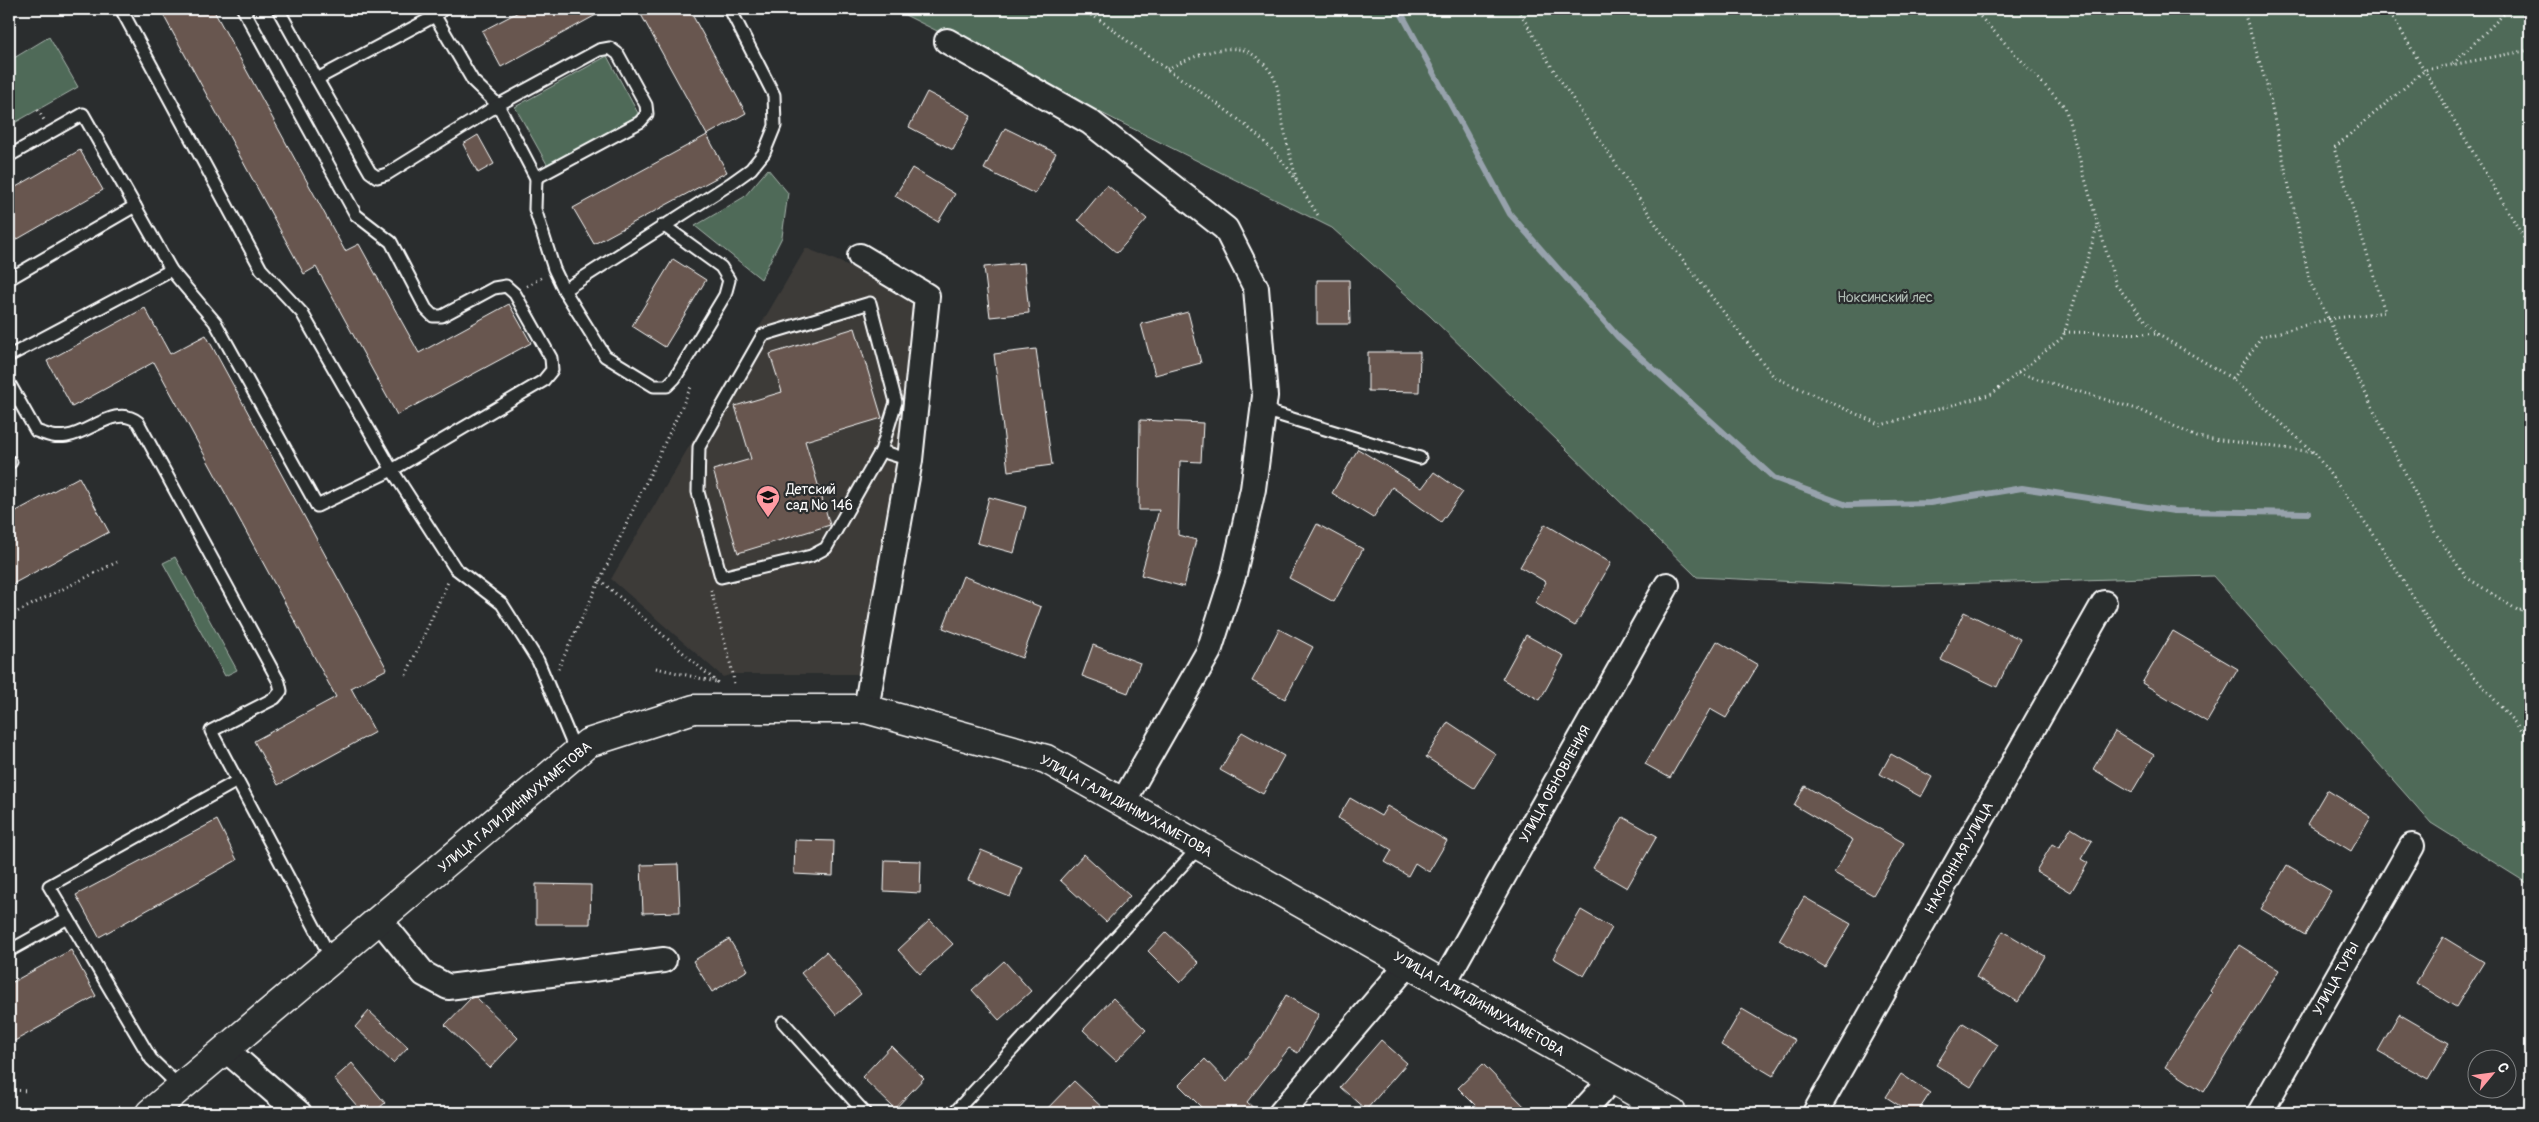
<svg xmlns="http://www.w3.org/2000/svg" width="2539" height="1122" viewBox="0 0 2539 1122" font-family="Pangolin,sans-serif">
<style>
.built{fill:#3c3a38}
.green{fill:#4f6a59;stroke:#a7b4ac}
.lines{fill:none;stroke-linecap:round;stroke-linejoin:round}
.stream{stroke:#97a2ac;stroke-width:6}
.building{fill:#67574f;stroke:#fff}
.service-casing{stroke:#fff;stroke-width:15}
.minor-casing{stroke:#fff;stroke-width:28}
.tertiary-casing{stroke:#fff;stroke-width:31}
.path{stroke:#fff;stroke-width:3;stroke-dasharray:1 4;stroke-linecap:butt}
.service{stroke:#2a2d2e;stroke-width:11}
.minor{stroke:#2a2d2e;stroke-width:24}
.tertiary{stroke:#2a2d2e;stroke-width:28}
.labels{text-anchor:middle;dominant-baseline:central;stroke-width:4.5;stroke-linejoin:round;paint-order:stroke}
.park-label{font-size:14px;fill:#b0bcb4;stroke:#2a2d2e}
.poi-label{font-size:14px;fill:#fff;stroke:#2a2d2e;text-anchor:start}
.street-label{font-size:14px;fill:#fff;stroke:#2a2d2e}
</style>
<rect width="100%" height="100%" fill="#2a2d2e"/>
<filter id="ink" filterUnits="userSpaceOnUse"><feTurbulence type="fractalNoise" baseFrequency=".02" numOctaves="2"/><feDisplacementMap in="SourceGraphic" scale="10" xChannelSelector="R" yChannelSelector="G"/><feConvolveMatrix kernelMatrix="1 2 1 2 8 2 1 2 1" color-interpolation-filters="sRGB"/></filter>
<g filter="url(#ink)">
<path class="built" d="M 806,248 L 915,293 L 911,399 L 863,674 L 733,674 L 723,677 L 611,579 Z"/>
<g class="green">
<path d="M 893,9 L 2530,9 L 2530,885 L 2431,823 L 2213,576 L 1882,586 L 1697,577 L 1430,316 L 1332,228 Z"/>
<path d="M 49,37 L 78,87 L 9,126 L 9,61 Z"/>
<path d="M 607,56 L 639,115 L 548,166 L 515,107 Z"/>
<path d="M 768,169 L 788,193 L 782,237 L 761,279 L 695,226 L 744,197 Z"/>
<path d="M 175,557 L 237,670 L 225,676 L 163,563 Z"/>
</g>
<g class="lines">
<path class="stream" d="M 1399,9 L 1510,214 L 1618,337 L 1774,478 L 1847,505 L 1930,503 L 2022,488 L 2174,511 L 2308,513"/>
</g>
<g class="building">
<path d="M 160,9 L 213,9 L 345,251 L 359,244 L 419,353 L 509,304 L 531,343 L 397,415 L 316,267 L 304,274 Z"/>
<path d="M 524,9 L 607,9 L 501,67 L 482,31 Z"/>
<path d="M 638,9 L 689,9 L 746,113 L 707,135 Z"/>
<path d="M 927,92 L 971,115 L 953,150 L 909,127 Z"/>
<path d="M 1005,128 L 1056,153 L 1035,194 L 984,169 Z"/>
<path d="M 478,135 L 494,164 L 478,173 L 463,144 Z"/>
<path d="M 707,135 L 727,172 L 594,244 L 573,208 Z"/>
<path d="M 80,150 L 103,190 L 9,244 L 9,191 Z"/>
<path d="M 912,168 L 955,194 L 938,222 L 895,196 Z"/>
<path d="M 1107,185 L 1147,219 L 1117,253 L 1078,220 Z"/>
<path d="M 673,259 L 706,280 L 665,347 L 632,326 Z"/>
<path d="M 1024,263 L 1029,313 L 990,317 L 984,267 Z"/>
<path d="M 1317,280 L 1349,280 L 1350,324 L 1317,324 Z"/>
<path d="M 145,308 L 170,354 L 206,335 L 387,669 L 351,688 L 375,732 L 278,785 L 254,741 L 336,697 L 154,362 L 72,407 L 47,361 Z"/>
<path d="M 1188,312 L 1201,363 L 1155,375 L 1141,324 Z"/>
<path d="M 855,328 L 882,418 L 805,441 L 830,525 L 738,553 L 713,470 L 751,459 L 735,406 L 782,392 L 770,354 Z"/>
<path d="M 1036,349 L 1052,465 L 1008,471 L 994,354 Z"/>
<path d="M 1368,352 L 1420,352 L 1419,392 L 1368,391 Z"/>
<path d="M 1140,420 L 1203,423 L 1201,462 L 1180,461 L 1178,535 L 1196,540 L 1184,587 L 1141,575 L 1159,510 L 1139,510 Z"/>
<path d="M 1358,449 L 1422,488 L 1434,472 L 1463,492 L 1441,522 L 1392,487 L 1373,518 L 1332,493 Z"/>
<path d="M 79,477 L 109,532 L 9,586 L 9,515 Z"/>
<path d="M 989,497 L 1026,507 L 1014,553 L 977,543 Z"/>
<path d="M 1317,524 L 1363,549 L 1334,602 L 1289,578 Z"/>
<path d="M 1545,524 L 1611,563 L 1575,626 L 1535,603 L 1546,582 L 1520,567 Z"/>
<path d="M 963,576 L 1041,607 L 1022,658 L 943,628 Z"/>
<path d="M 1964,612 L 2020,639 L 1997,687 L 1941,660 Z"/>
<path d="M 1279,629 L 1313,647 L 1285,699 L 1252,681 Z"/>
<path d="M 2173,631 L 2238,669 L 2207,722 L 2142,683 Z"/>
<path d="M 1526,635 L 1564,656 L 1540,700 L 1502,679 Z"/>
<path d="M 1717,641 L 1758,665 L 1726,718 L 1710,709 L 1670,778 L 1645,764 Z"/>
<path d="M 1093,645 L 1140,663 L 1128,693 L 1082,676 Z"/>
<path d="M 1448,722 L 1496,754 L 1474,788 L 1426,757 Z"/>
<path d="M 1242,732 L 1284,756 L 1263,794 L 1220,770 Z"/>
<path d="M 2115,732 L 2154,755 L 2132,792 L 2093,769 Z"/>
<path d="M 1891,754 L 1932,777 L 1921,797 L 1880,774 Z"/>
<path d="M 1805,786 L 1904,843 L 1873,895 L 1834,873 L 1853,840 L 1794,805 Z"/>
<path d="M 2327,790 L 2371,817 L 2351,851 L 2307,824 Z"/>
<path d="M 1350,798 L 1381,816 L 1387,806 L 1447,841 L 1429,872 L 1415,863 L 1408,876 L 1385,862 L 1392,850 L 1338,818 Z"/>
<path d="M 1623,817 L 1657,836 L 1627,888 L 1593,868 Z"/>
<path d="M 217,820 L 237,860 L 99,937 L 76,895 Z"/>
<path d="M 2071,828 L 2092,841 L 2081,859 L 2088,863 L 2071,892 L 2036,871 L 2052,844 L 2059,848 Z"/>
<path d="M 795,840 L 834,841 L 833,876 L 794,874 Z"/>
<path d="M 981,850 L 1022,867 L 1010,897 L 968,880 Z"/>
<path d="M 1084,854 L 1130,896 L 1106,922 L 1060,880 Z"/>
<path d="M 885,860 L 921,861 L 920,893 L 884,891 Z"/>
<path d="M 678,864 L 680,912 L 643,913 L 641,865 Z"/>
<path d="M 2287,865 L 2331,891 L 2305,935 L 2261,909 Z"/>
<path d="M 536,884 L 591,885 L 590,924 L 536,924 Z"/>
<path d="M 1804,897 L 1851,924 L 1825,967 L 1779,940 Z"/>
<path d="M 1581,910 L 1612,928 L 1584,976 L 1553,958 Z"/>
<path d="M 930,920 L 953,944 L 920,974 L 898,950 Z"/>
<path d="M 2003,931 L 2045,956 L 2018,1002 L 1976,977 Z"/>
<path d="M 1166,932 L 1199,963 L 1180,983 L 1148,951 Z"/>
<path d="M 2443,937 L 2484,962 L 2456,1007 L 2416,983 Z"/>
<path d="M 729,939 L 748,970 L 712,992 L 693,961 Z"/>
<path d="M 2239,945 L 2279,970 L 2204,1092 L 2165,1067 L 2212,993 L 2210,991 Z"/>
<path d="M 71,950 L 96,996 L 9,1044 L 9,984 Z"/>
<path d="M 826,952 L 861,994 L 836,1015 L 801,973 Z"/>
<path d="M 1004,961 L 1031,991 L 999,1020 L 972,990 Z"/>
<path d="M 1286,995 L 1319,1014 L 1298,1053 L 1289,1048 L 1247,1102 L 1259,1113 L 1207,1113 L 1179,1085 L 1205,1059 L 1227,1082 L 1262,1037 Z"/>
<path d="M 476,997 L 518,1038 L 490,1068 L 445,1025 L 471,998 Z"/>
<path d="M 1113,998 L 1146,1030 L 1116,1061 L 1083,1030 Z"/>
<path d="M 1742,1009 L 1795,1040 L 1773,1076 L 1721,1045 Z"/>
<path d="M 369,1011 L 408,1047 L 393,1063 L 355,1027 Z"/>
<path d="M 2399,1014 L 2449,1043 L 2428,1079 L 2378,1051 Z"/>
<path d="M 1963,1023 L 1998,1045 L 1971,1087 L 1936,1065 Z"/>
<path d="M 1381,1040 L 1407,1063 L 1366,1110 L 1340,1087 Z"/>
<path d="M 891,1046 L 924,1078 L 895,1109 L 862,1077 Z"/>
<path d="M 352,1063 L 385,1103 L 373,1113 L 363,1113 L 334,1079 Z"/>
<path d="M 1483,1064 L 1531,1113 L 1483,1113 L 1458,1088 Z"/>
<path d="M 1901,1074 L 1930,1093 L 1917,1113 L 1911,1113 L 1886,1097 Z"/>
<path d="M 1074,1081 L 1108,1113 L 1043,1113 Z"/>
</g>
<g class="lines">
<g class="service-casing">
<g id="service">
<path d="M 121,9 L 261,269 L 302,313 L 392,470 L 455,568 L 502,604 L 538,661 L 576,752"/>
<path d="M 278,9 L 317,79 L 435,16 L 443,9"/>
<path d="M 435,16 L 473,81 L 498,105 L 599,50 L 610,48 L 618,54 L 646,105 L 647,114 L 640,122 L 536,178"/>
<path d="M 317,79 L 370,172 L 377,177 L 387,174 L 498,105 L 536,178 L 535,209 L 554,269 L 564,290 L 730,184 L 751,169 L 764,153 L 775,126 L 774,95 L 730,9"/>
<path d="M 9,156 L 83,114 L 135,206 L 9,279"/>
<path d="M 135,206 L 171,270 L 215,322 L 317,506 L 392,470 L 543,381 L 552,370 L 551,358 L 515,294 L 506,286 L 494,288 L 442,316 L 433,316 L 426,309 L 391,242 L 356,215 L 243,9"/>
<path d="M 564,290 L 605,356 L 654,386 L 667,386 L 675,378 L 725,295 L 729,280 L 721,267 L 663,225"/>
<path d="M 9,356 L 171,270"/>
<path d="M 9,383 L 36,431 C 47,435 55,438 67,436 C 90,433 116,404 138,422 L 279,682 L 281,691 L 275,698 L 211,731 L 332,960"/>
<path d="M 1263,410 L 1420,458"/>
<path d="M 881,451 L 896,402 L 870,303 L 763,335 L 699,447 L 698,492 L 721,577 L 811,556 L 826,548 L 881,451 L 910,460"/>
<path d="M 9,463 L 11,462"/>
<path d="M 68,918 L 151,1059 L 181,1088"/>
<path d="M 9,951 L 68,918 L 49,886 L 237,781"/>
<path d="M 783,1022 L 865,1113"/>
<path d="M 954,1113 L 1200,846"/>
</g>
</g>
<g class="minor-casing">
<g id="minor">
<path d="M 947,41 L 1090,122 L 1226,229 L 1256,288 L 1265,396 L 1253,489 L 1234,573 L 1209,651 L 1123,802"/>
<path d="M 860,256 L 927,296 L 910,460 L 866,709"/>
<path d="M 380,920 L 424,974 L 448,987 L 664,960"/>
<path d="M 1443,984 L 1667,585"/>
<path d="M 226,1050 L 299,1113"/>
<path d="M 1281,1113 L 1408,964"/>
<path d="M 1581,1113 L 1612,1079"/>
<path d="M 1815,1113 L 2104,603"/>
<path d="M 2260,1113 L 2412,846"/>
</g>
</g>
<g class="tertiary-casing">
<path id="tertiary" d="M 150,1113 L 588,743 L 694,709 L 866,709 L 1046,759 L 1672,1113"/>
</g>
<g class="path">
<path d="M 1077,9 C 1103,18 1113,31 1134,46 C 1180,80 1239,113 1277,155 C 1294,173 1306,198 1320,218"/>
<path d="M 1518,9 L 1553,69 L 1659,229 L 1774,377 L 1881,425 L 1992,394 L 2063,337 L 2098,225 L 2065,107 L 1973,9"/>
<path d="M 2243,9 L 2267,86 L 2310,282 L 2434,531 L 2466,577 L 2519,611 L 2530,604"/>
<path d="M 2388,9 L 2530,248"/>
<path d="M 2453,64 L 2509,9"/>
<path d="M 1167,69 C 1189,59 1218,44 1244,50 C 1254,53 1270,68 1274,78 C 1280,91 1279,105 1282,119 C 1286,141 1292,162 1297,182"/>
<path d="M 38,110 L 44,120"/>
<path d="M 2099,227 L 2116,285 L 2157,334 L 2233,379 L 2313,452"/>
<path d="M 527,286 L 541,278"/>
<path d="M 2064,332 L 2157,334"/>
<path d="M 2018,373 L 2140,410 L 2197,437 L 2314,452 L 2372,532 L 2437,634 L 2530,740"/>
<path d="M 2233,379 L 2261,337 L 2328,319 L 2385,312 L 2334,148 L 2425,70 L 2530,50"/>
<path d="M 600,580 L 719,684"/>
<path d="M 711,590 L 733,674 L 734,686"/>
<path d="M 9,616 L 117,562"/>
<path d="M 656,668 L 716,682"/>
<path d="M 558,669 L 692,385"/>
<path d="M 406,675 L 448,582"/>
<path d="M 9,1090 L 28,1091"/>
</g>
<use href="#service" class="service"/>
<use href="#minor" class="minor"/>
<use href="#tertiary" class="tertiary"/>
</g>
</g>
<defs>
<g id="school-pin" transform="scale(1.25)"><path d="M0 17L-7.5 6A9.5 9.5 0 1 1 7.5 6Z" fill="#ff9aa2" stroke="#2a2d2e"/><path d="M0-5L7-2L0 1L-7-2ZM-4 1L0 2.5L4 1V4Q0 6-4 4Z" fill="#111"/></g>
</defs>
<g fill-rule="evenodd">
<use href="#school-pin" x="768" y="497"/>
</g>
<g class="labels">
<g class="park-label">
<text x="1885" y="297">Ноксинский лес</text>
</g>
<g class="poi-label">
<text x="786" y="489">Детский<tspan x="786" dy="16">сад № 146</tspan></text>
</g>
<g class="street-label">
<text transform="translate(1555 784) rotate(-61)">УЛИЦА ОБНОВЛЕНИЯ</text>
<text transform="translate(1126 806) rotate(29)">УЛИЦА ГАЛИ ДИНМУХАМЕТОВА</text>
<text transform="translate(515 807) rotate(-40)">УЛИЦА ГАЛИ ДИНМУХАМЕТОВА</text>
<text transform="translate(1959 858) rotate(-61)">НАКЛОННАЯ УЛИЦА</text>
<text transform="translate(2336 979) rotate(-61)">УЛИЦА ТУРЫ</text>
<text transform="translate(1479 1004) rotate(30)">УЛИЦА ГАЛИ ДИНМУХАМЕТОВА</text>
</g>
</g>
<rect width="2539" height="1122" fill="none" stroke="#2a2d2e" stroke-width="30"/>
<rect x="15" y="15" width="2509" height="1092" fill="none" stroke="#fff" stroke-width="2" filter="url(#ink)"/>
<g transform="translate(2492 1074) rotate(61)"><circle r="24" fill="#2a2d2e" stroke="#7f8182"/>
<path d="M0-4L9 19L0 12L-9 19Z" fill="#ff9aa2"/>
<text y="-8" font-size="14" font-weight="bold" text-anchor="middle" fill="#ffffff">С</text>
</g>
</svg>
